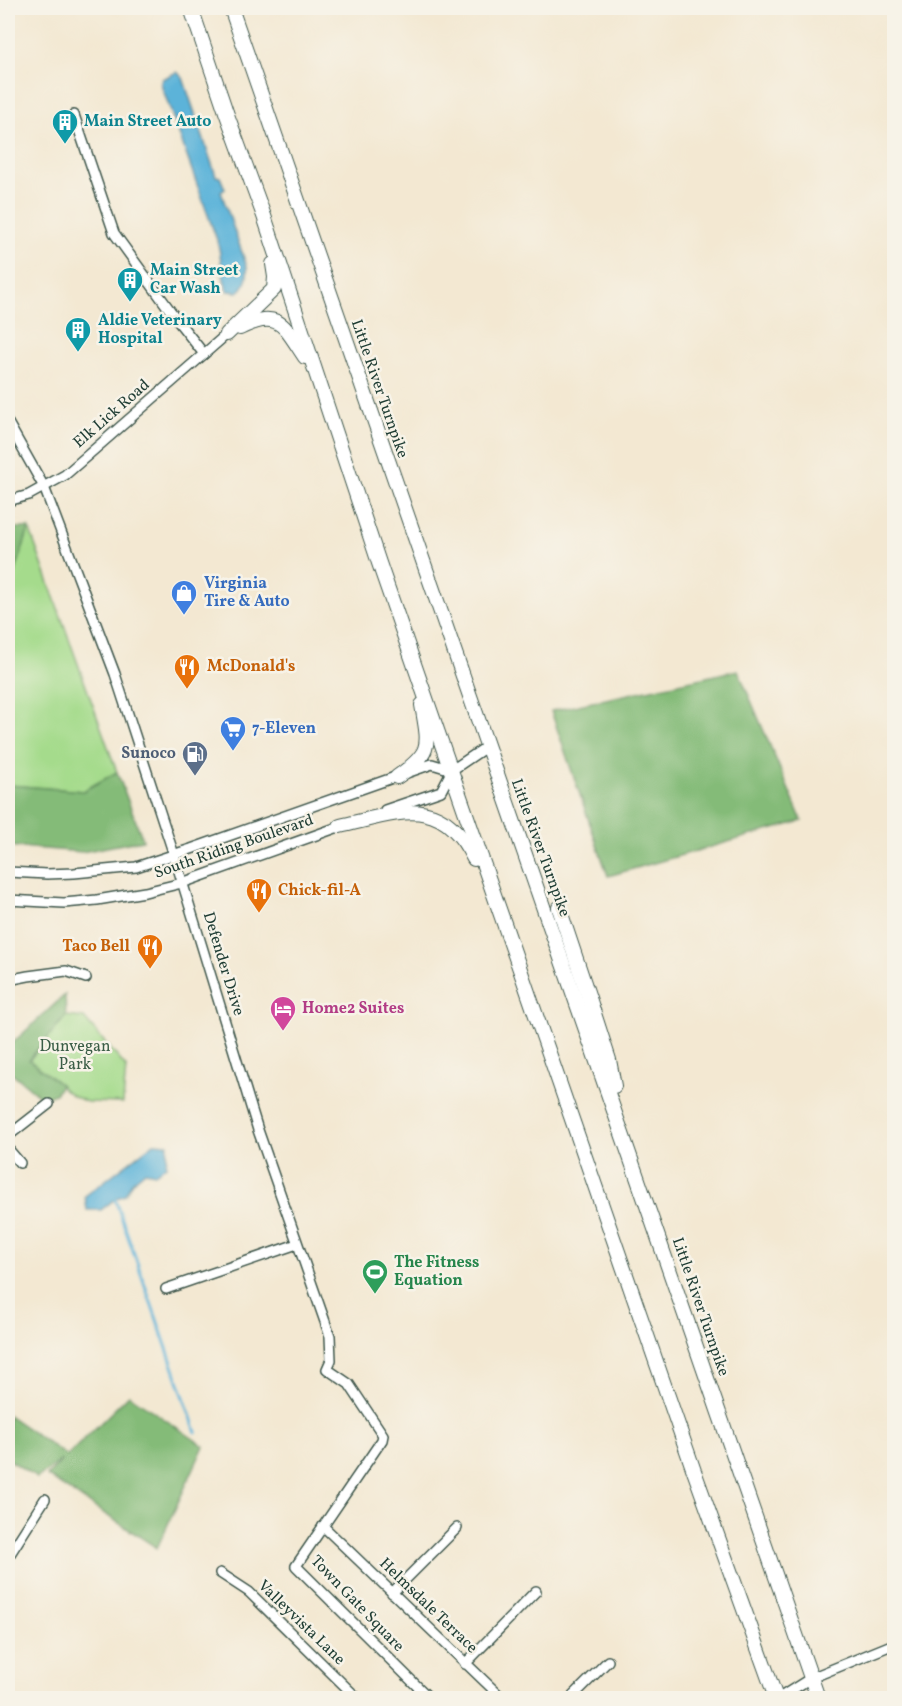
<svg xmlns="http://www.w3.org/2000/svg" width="902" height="1706" viewBox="0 0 902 1706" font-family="Vollkorn,serif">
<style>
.green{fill:#a5db8c;stroke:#628c60;stroke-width:1.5}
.forest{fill:#84bb78;stroke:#527c56;stroke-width:1.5}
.water{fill:#5cb3d9;stroke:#3e7886;stroke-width:1.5}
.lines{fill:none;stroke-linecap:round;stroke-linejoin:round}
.stream{stroke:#5cb3d9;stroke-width:3}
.minor-casing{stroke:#3f574c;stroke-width:12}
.highway-casing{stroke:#3f574c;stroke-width:16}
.minor{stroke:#fff;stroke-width:9}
.highway{stroke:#fff;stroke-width:14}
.labels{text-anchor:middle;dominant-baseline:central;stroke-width:5;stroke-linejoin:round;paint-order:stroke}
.culture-label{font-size:16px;font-weight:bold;fill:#0d838f;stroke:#f7f3e8;text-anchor:start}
.street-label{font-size:16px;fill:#1f3d34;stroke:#f7f3e8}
.shop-label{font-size:16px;font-weight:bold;fill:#366cbe;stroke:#f7f3e8;text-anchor:start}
.food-label{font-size:16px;font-weight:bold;fill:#c56008;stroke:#f7f3e8;text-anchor:start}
.service-label{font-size:16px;font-weight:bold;fill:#4e5e75;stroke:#f7f3e8;text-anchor:end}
.hotel-label{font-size:16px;font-weight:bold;fill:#b23c85;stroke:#f7f3e8;text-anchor:start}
.park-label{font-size:16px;fill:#3a5d46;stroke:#f7f3e8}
.leisure-label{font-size:16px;font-weight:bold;fill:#27864d;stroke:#f7f3e8;text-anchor:start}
</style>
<rect width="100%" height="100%" fill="#f7f3e8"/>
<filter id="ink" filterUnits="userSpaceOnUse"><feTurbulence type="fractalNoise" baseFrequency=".0167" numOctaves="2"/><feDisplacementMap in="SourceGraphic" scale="12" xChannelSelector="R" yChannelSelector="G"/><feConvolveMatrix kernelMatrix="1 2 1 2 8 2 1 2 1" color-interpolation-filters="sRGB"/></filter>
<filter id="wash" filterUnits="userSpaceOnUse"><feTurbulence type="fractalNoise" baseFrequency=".008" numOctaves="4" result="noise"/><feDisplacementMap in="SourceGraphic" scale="24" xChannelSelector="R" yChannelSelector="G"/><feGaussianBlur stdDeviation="1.35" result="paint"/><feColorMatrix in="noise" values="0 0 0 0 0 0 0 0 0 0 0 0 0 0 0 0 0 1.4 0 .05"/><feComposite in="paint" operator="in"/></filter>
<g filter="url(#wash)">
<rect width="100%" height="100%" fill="#f3e8d2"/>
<g class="green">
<path d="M 29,528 L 117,772 L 83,791 L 8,785 L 8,595 Z"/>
<path d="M 66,1016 L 84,1018 L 126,1067 L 123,1103 L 87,1102 L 71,1095 L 29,1060 Z"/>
</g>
<g class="forest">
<path d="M 8,528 L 29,528 L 8,595 Z"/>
<path d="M 738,670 L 802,821 L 608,876 L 551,711 Z"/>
<path d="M 117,772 L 143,840 L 82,852 L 8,846 L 8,785 L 83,791 Z"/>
<path d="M 65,995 L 66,1016 L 29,1060 L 61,1085 L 55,1094 L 43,1099 L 12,1073 L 8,1075 L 8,1047 Z"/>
<path d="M 129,1395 L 204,1446 L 157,1548 L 47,1476 L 62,1460 L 37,1478 L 8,1459 L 8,1415 L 67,1456 Z"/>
</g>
<g class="water">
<path d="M 177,72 L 183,78 L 216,176 L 220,177 L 225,189 L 221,192 L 247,267 C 248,277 247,286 238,292 L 228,291 C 221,279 222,255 217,240 L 161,84 L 162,79 Z"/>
<path d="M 154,1143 L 168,1144 L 166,1165 L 155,1173 L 145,1171 L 132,1182 L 125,1195 L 115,1199 L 101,1210 L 87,1210 L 85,1196 Z"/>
</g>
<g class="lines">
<path class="stream" d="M 115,1199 L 196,1432"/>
</g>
</g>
<g filter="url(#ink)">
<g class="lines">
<g class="minor-casing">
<g id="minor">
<path d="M 74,115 L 114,233 L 177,320 L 204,354"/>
<path d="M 8,423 L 44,487 L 115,674 L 174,855 L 258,1130 L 330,1336 L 331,1360 L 327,1369 L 349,1384 L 383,1435 L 382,1440 L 296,1566 L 429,1698"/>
<path d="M 8,501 L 29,495 L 65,475 L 227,334"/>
<path d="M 385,810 L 441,791 L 452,770 L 486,747"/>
<path d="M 8,872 L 47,874 L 74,873 L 136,867 L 191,849 L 432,764 L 452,770"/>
<path d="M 8,900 L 64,903 L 97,900 L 145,892 L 182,883 L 344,825"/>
<path d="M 8,980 L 28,976 L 66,971 L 86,978"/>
<path d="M 8,1136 L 49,1104"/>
<path d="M 8,1149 L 20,1163"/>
<path d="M 166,1289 L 297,1244"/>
<path d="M 323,1526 L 502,1698"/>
<path d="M 8,1557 L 45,1499"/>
<path d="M 220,1573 L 249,1592 L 357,1698"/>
<path d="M 392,1593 L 457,1528"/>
<path d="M 465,1664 L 536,1591"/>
<path d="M 571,1698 L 608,1661"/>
<path d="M 779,1698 L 811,1678 L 894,1644"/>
</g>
</g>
<g class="highway-casing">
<g id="highway">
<path d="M 191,8 L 226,112 L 264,216 L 379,563 L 694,1471 L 776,1698"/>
<path d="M 231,8 C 423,573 626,1134 818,1698"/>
<path d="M 240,328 C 279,308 284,326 305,357"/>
<path d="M 227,334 L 274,289 L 275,277 L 273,264"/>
<path d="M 397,777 C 433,752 429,746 422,705"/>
<path d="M 340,826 C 399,813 442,792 474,859"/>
<path d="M 559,908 L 590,1001 L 609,1060 L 614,1086"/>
</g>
</g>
<use href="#minor" class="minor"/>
<use href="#highway" class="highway"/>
</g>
</g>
<defs>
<g id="building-pin" transform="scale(1.35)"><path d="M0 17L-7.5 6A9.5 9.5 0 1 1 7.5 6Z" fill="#0f9aa8" stroke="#f7f3e8"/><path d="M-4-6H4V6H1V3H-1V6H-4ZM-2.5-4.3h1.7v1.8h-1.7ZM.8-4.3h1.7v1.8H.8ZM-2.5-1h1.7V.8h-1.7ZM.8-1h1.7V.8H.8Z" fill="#fff"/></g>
<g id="shop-pin" transform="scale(1.35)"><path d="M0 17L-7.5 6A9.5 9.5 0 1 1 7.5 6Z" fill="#3f7fe0" stroke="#f7f3e8"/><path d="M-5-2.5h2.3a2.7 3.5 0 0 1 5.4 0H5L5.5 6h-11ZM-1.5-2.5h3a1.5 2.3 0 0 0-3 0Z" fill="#fff"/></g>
<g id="restaurant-pin" transform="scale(1.35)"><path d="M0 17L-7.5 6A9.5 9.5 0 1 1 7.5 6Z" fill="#e8710a" stroke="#f7f3e8"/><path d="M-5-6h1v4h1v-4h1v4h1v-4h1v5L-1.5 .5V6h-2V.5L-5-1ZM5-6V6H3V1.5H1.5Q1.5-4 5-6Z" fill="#fff"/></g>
<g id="supermarket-pin" transform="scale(1.35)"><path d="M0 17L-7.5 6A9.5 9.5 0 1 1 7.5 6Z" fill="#3f7fe0" stroke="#f7f3e8"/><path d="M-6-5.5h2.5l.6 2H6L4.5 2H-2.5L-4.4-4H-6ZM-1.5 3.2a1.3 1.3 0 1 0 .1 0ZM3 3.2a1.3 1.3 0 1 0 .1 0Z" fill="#fff"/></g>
<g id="fuel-pin" transform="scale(1.35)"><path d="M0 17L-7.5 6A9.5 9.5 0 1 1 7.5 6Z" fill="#5c6f8a" stroke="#f7f3e8"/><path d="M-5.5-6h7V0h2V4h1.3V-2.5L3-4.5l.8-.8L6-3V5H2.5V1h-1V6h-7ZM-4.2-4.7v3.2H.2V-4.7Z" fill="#fff"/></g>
<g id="hotel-pin" transform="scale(1.35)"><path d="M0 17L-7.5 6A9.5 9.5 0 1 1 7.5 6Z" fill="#d1479c" stroke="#f7f3e8"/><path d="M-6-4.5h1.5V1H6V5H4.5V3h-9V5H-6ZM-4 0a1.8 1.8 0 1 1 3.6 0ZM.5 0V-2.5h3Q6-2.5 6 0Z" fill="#fff"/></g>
<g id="stadium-pin" transform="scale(1.35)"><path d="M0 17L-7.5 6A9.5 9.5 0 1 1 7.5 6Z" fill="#2e9e5b" stroke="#f7f3e8"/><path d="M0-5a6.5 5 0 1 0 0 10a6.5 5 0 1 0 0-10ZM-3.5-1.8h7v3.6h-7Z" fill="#fff"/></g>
</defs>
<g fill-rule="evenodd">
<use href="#building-pin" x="65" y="122"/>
<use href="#building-pin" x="130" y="280"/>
<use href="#building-pin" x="78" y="330"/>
<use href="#shop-pin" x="184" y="593"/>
<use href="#restaurant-pin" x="187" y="667"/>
<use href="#supermarket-pin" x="233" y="729"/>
<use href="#fuel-pin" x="195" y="754"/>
<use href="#restaurant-pin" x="259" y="891"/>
<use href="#restaurant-pin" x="150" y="947"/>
<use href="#hotel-pin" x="283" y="1009"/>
<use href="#stadium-pin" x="375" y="1272"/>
</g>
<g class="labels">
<g class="culture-label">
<text x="84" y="122">Main Street Auto</text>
<text x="150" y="271">Main Street<tspan x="150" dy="18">Car Wash</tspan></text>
<text x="98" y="321">Aldie Veterinary<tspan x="98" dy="18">Hospital</tspan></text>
</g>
<g class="street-label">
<text transform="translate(379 389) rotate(71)">Little River Turnpike</text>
<text transform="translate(112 414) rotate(-41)">Elk Lick Road</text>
<text transform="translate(234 847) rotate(-19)">South Riding Boulevard</text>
<text transform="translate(540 848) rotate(70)">Little River Turnpike</text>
<text transform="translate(223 964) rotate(73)">Defender Drive</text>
<text transform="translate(700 1307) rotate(71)">Little River Turnpike</text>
<text transform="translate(357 1604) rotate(46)">Town Gate Square</text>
<text transform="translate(428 1606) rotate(44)">Helmsdale Terrace</text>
<text transform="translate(301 1623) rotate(44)">Valleyvista Lane</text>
</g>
<g class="shop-label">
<text x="204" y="584">Virginia<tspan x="204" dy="18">Tire &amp; Auto</tspan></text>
<text x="252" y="729">7-Eleven</text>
</g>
<g class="food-label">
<text x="207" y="667">McDonald's</text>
<text x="278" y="891">Chick-fil-A</text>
<text x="130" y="947" text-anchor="end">Taco Bell</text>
</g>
<g class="service-label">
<text x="176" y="754">Sunoco</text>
</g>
<g class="hotel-label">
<text x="302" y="1009">Home2 Suites</text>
</g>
<g class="park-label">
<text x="75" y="1047">Dunvegan<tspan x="75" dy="18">Park</tspan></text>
</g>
<g class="leisure-label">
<text x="394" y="1263">The Fitness<tspan x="394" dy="18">Equation</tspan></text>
</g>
</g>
<rect width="902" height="1706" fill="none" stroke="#f7f3e8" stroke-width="30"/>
</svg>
